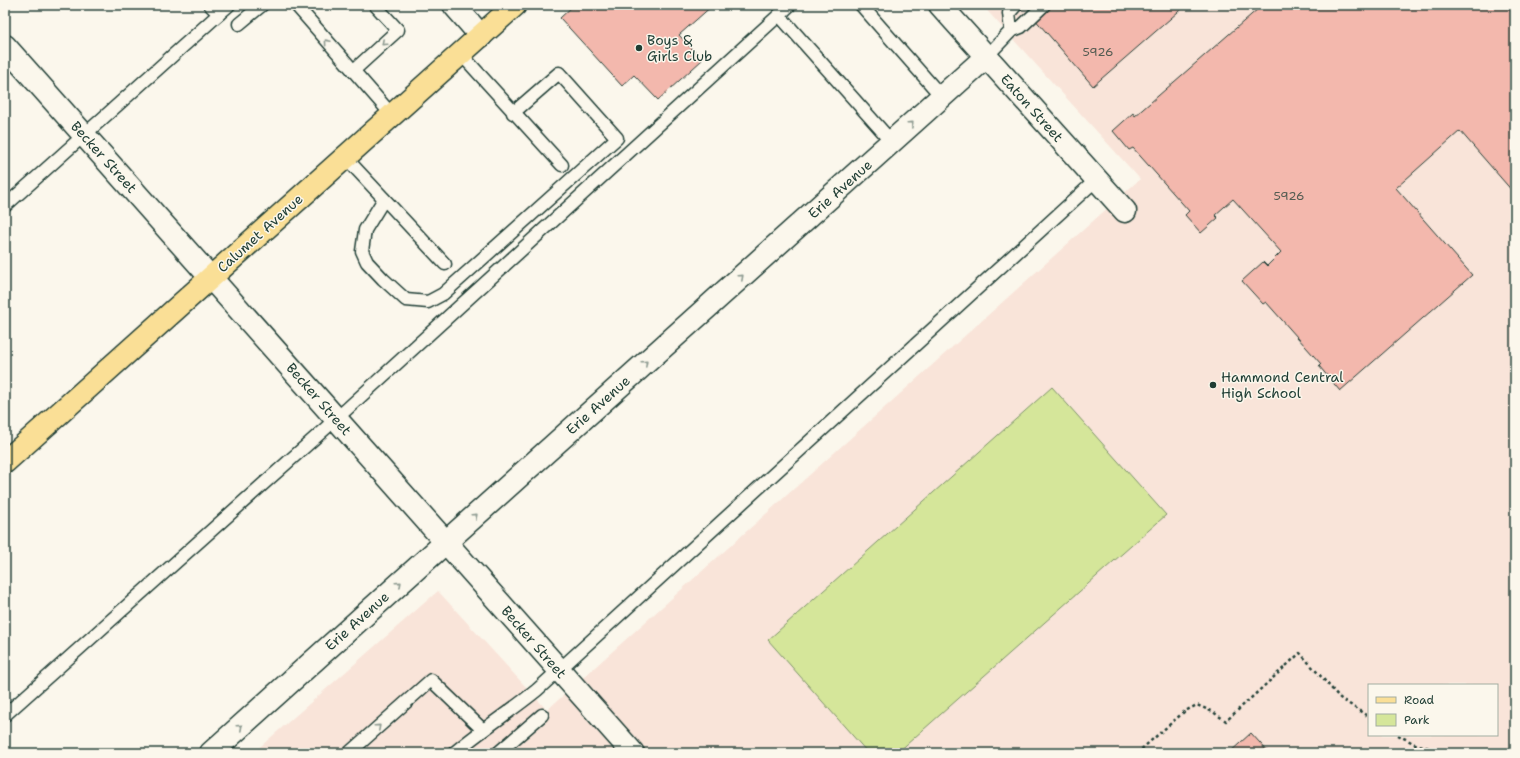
<svg xmlns="http://www.w3.org/2000/svg" width="1520" height="758" viewBox="0 0 1520 758" font-family="'Shantell Sans',sans-serif">
<style>
.built{fill:#f9e4d9;fill-rule:evenodd}
.green{fill:#d5e69a;stroke:#7a9267}
.building{fill:#f3b8ad;stroke:#1f3d34}
.lines{fill:none;stroke-linecap:round;stroke-linejoin:round}
.lane-casing{stroke:#1f3d34;stroke-width:15}
.street-casing{stroke:#1f3d34;stroke-width:25}
.primary-casing{stroke:#1f3d34;stroke-width:25}
.path{stroke:#1f3d34;stroke-width:2.5;stroke-dasharray:3 3;stroke-linecap:butt}
.lane{stroke:#fbf7ec;stroke-width:12}
.street{stroke:#fbf7ec;stroke-width:22}
.primary{stroke:#fadf96;stroke-width:22}
.oneway{stroke:#8d9a90}
.poi-dot{fill:#1f3d34;stroke:#fbf7ec;stroke-width:1.5}
.labels{text-anchor:middle;dominant-baseline:central;stroke-width:3;stroke-linejoin:round;paint-order:stroke}
.number-label{font-size:12px;fill:#545c52}
.poi-label{font-size:14px;fill:#1f3d34;stroke:#fbf7ec;text-anchor:start}
.street-label{font-size:14px;fill:#1f3d34;stroke:#fbf7ec}
</style>
<rect width="100%" height="100%" fill="#fbf7ec"/>
<filter id="ink" filterUnits="userSpaceOnUse"><feTurbulence type="fractalNoise" baseFrequency=".025" numOctaves="2"/><feDisplacementMap in="SourceGraphic" scale="8" xChannelSelector="R" yChannelSelector="G"/><feConvolveMatrix kernelMatrix="1 2 1 2 8 2 1 2 1" color-interpolation-filters="sRGB"/></filter>
<g filter="url(#ink)">
<path class="built" d="M 982,5 L 1515,5 L 1515,753 L 253,753 L 438,591 L 547,710 L 1140,179 ZM 1369,685 L 1497,685 L 1497,735 L 1369,735 Z"/>
<path class="green" d="M 1052,387 L 1166,515 L 897,753 L 868,753 L 768,640 Z"/>
<g class="building">
<path d="M 574,5 L 713,5 L 679,35 L 702,60 L 658,100 L 634,75 L 622,86 L 560,18 Z"/>
<path d="M 1046,5 L 1186,5 L 1093,86 L 1033,17 Z"/>
<path d="M 1256,5 L 1515,5 L 1515,192 L 1514,193 L 1460,131 L 1396,188 L 1472,275 L 1340,391 L 1319,366 L 1321,364 L 1266,302 L 1263,304 L 1242,281 L 1263,262 L 1267,266 L 1281,252 L 1233,199 L 1215,215 L 1218,218 L 1201,233 L 1185,215 L 1189,211 L 1133,148 L 1129,150 L 1113,131 L 1133,113 L 1135,116 L 1259,8 Z"/>
<path d="M 1251,733 L 1269,753 L 1229,753 Z"/>
</g>
<g class="lines">
<g class="lane-casing">
<g id="lane">
<path d="M 210,5 L 219,14"/>
<path d="M 296,5 L 392,115"/>
<path d="M 861,5 L 942,97"/>
<path d="M 779,15 L 892,142"/>
<path d="M 239,24 L 262,5"/>
<path d="M 1011,31 L 1009,13 L 1016,5"/>
<path d="M 461,54 L 562,165"/>
<path d="M 986,57 L 1011,31 L 1021,27 L 1044,5"/>
<path d="M 353,71 L 398,30 L 375,5"/>
<path d="M 346,158 L 445,264"/>
<path d="M 384,199 L 365,230 L 362,251 L 367,262 L 383,279 L 406,300 L 428,302 L 443,294 L 617,138 L 559,73 L 513,113"/>
<path d="M 5,206 L 229,5"/>
<path d="M 5,715 L 336,419 L 790,5"/>
<path d="M 349,753 L 431,680 L 483,730"/>
<path d="M 454,753 C 481,730 510,712 537,690 L 1096,180"/>
<path d="M 498,753 L 542,715"/>
</g>
</g>
<g class="street-casing">
<g id="street">
<path d="M 454,5 L 481,36"/>
<path d="M 940,5 L 1125,211"/>
<path d="M 5,46 L 633,753"/>
<path d="M 211,753 L 986,57"/>
</g>
</g>
<g class="primary-casing">
<path id="primary" d="M 5,462 L 515,5"/>
</g>
<g class="path">
<path d="M 1398,735 L 1415,744 L 1448,753"/>
<path d="M 1137,753 L 1185,711 L 1197,705 L 1213,712 L 1226,721 L 1300,653 L 1340,698 L 1369,717"/>
</g>
<use href="#lane" class="lane"/>
<use href="#street" class="street"/>
<use href="#primary" class="primary"/>
</g>
<defs><path id="oneway-chevron" d="M-2-3.5L2.5 0L-2 3.5" fill="none" stroke-width="1.6" stroke-linecap="round" stroke-linejoin="round"/></defs>
<g class="oneway">
<use href="#oneway-chevron" transform="translate(327 42) rotate(-131)"/>
<use href="#oneway-chevron" transform="translate(384 43) rotate(138)"/>
<use href="#oneway-chevron" transform="translate(911 124) rotate(-42)"/>
<use href="#oneway-chevron" transform="translate(741 277) rotate(-42)"/>
<use href="#oneway-chevron" transform="translate(645 363) rotate(-42)"/>
<use href="#oneway-chevron" transform="translate(475 516) rotate(-42)"/>
<use href="#oneway-chevron" transform="translate(399 584) rotate(-42)"/>
<use href="#oneway-chevron" transform="translate(240 727) rotate(-42)"/>
<use href="#oneway-chevron" transform="translate(378 727) rotate(-42)"/>
</g>
</g>
<g class="poi-dot">
<circle cx="639" cy="48" r="4"/>
<circle cx="1213" cy="385" r="4"/>
</g>
<g class="labels">
<g class="number-label">
<text x="1098" y="52">5926</text>
<text x="1289" y="196">5926</text>
</g>
<g class="poi-label">
<text x="647" y="40">Boys &amp;<tspan x="647" dy="16">Girls Club</tspan></text>
<text x="1221" y="377">Hammond Central<tspan x="1221" dy="16">High School</tspan></text>
</g>
<g class="street-label">
<text transform="translate(1032 108) rotate(48)">Eaton Street</text>
<text transform="translate(104 157) rotate(48)">Becker Street</text>
<text transform="translate(840 189) rotate(-42)">Erie Avenue</text>
<text transform="translate(260 233) rotate(-42)">Calumet Avenue</text>
<text transform="translate(319 399) rotate(49)">Becker Street</text>
<text transform="translate(598 405) rotate(-42)">Erie Avenue</text>
<text transform="translate(357 621) rotate(-42)">Erie Avenue</text>
<text transform="translate(534 642) rotate(49)">Becker Street</text>
</g>
</g>
<rect width="1520" height="758" fill="none" stroke="#fbf7ec" stroke-width="20"/>
<rect x="10" y="10" width="1500" height="738" fill="none" stroke="#1f3d34" stroke-width="1.5" filter="url(#ink)"/>
<rect x="1368" y="684" width="130" height="52" fill="#fbf7ec" stroke="#a3ada2"/>
<rect x="1376" y="697" width="20" height="6" fill="#fadf96" stroke="#a3ada2"/>
<text x="1404" y="704" font-size="12" fill="#1f3d34">Road</text>
<rect x="1376" y="714" width="20" height="12" fill="#d5e69a" stroke="#a3ada2"/>
<text x="1404" y="724" font-size="12" fill="#1f3d34">Park</text>
</svg>
